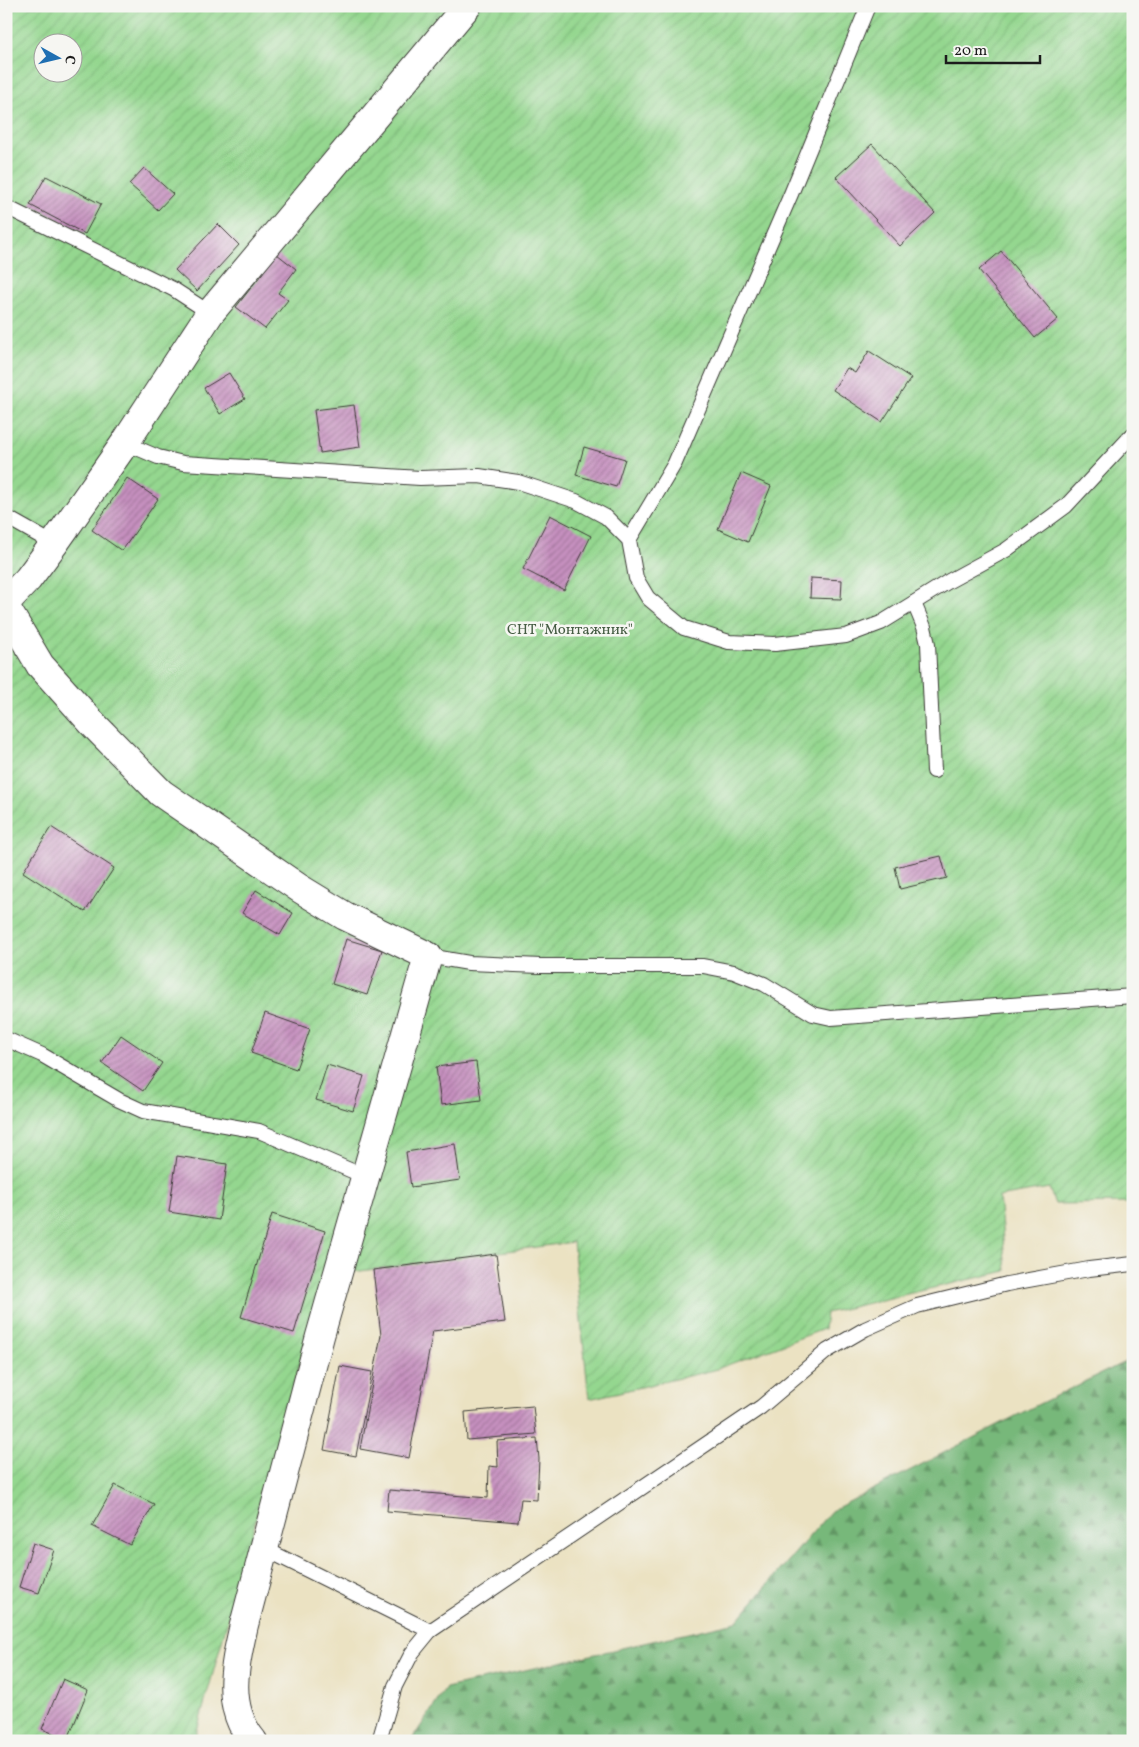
<svg xmlns="http://www.w3.org/2000/svg" width="1139" height="1747" viewBox="0 0 1139 1747" font-family="Vollkorn,serif">
<style>
.forest{fill:url(#forest-firs);stroke:#4a6a4b}
.garden{fill:url(#garden-furrows);stroke:#587a56;fill-rule:evenodd}
.building{fill:url(#building-hatch)}
.lines{fill:none;stroke-linecap:round;stroke-linejoin:round}
.service-casing{stroke:#3b3a35;stroke-width:16}
.minor-casing{stroke:#3b3a35;stroke-width:30}
.service{stroke:#fff;stroke-width:14}
.minor{stroke:#fff;stroke-width:28}
.labels{text-anchor:middle;dominant-baseline:central;stroke-width:5;stroke-linejoin:round;paint-order:stroke}
.park-label{font-size:15px;fill:#465d44;stroke:#f6f6f2}
</style>
<defs>
<pattern id="forest-firs" width="22" height="20" patternUnits="userSpaceOnUse" patternTransform="scale(1.25)"><rect width="22" height="20" fill="#77b87a"/><path d="M5 1l3.5 6h-7zM16 11l3.5 6h-7z" fill="#619563"/></pattern>
<pattern id="garden-furrows" width="10" height="10" patternUnits="userSpaceOnUse" patternTransform="scale(1.25)"><rect width="10" height="10" fill="#94d78f"/><path d="M-1 1l2-2M0 10L10 0M9 11l2-2" fill="none" stroke="#7fb87b"/></pattern>
<pattern id="building-hatch" width="6" height="6" patternUnits="userSpaceOnUse" patternTransform="scale(1.25)"><rect width="6" height="6" fill="#c690bf"/><path d="M-1 1l2-2M0 6l6-6M5 7l2-2" fill="none" stroke="#a0759a"/></pattern>
</defs>
<rect width="100%" height="100%" fill="#f6f6f2"/>
<filter id="ink" filterUnits="userSpaceOnUse"><feTurbulence type="fractalNoise" baseFrequency=".02" numOctaves="2"/><feDisplacementMap in="SourceGraphic" scale="10" xChannelSelector="R" yChannelSelector="G"/><feConvolveMatrix kernelMatrix="1 2 1 2 8 2 1 2 1" color-interpolation-filters="sRGB"/></filter>
<filter id="wash" filterUnits="userSpaceOnUse"><feTurbulence type="fractalNoise" baseFrequency=".0096" numOctaves="4" result="noise"/><feDisplacementMap in="SourceGraphic" scale="20" xChannelSelector="R" yChannelSelector="G"/><feGaussianBlur stdDeviation="1.12" result="paint"/><feColorMatrix in="noise" values="0 0 0 0 0 0 0 0 0 0 0 0 0 0 0 0 0 1.4 0 .05"/><feComposite in="paint" operator="in"/></filter>
<g filter="url(#wash)">
<rect width="100%" height="100%" fill="#ebe2c2"/>
<path class="forest" d="M 1133,1358 L 1133,1741 L 411,1741 L 446,1688 L 736,1622 L 831,1511 L 1035,1406 Z"/>
<path class="garden" d="M 6,6 L 1133,6 L 1133,1203 L 1055,1204 L 1049,1188 L 999,1197 L 1006,1271 L 826,1313 L 824,1329 L 714,1370 L 589,1399 L 573,1242 L 324,1276 L 194,1741 L 6,1741 ZM 42,42 L 72,42 L 72,72 L 42,72 Z"/>
<g id="blocks">
<g class="building">
<path d="M 872,144 L 935,213 L 900,246 L 836,177 Z"/>
<path d="M 144,168 L 173,194 L 158,210 L 129,184 Z"/>
<path d="M 46,176 L 101,204 L 85,234 L 30,205 Z"/>
<path d="M 218,224 L 239,245 L 197,291 L 175,270 Z"/>
<path d="M 1001,251 L 1058,319 L 1035,338 L 979,270 Z"/>
<path d="M 277,254 L 296,269 L 278,293 L 288,300 L 265,329 L 236,307 Z"/>
<path d="M 869,351 L 911,378 L 882,422 L 833,390 L 847,368 L 855,373 Z"/>
<path d="M 229,373 L 245,399 L 220,414 L 204,388 Z"/>
<path d="M 354,405 L 360,447 L 320,453 L 314,410 Z"/>
<path d="M 584,447 L 625,459 L 616,487 L 576,475 Z"/>
<path d="M 741,473 L 771,486 L 748,542 L 718,529 Z"/>
<path d="M 127,478 L 158,499 L 122,551 L 92,530 Z"/>
<path d="M 550,515 L 591,536 L 564,590 L 523,569 Z"/>
<path d="M 811,578 L 842,580 L 841,599 L 810,598 Z"/>
<path d="M 51,827 L 114,868 L 85,912 L 23,872 Z"/>
<path d="M 941,856 L 947,878 L 900,889 L 895,867 Z"/>
<path d="M 256,890 L 293,913 L 280,935 L 242,913 Z"/>
<path d="M 346,939 L 382,950 L 367,995 L 332,984 Z"/>
<path d="M 265,1013 L 310,1029 L 296,1069 L 251,1053 Z"/>
<path d="M 121,1035 L 162,1063 L 143,1091 L 102,1063 Z"/>
<path d="M 476,1062 L 481,1100 L 441,1105 L 436,1067 Z"/>
<path d="M 327,1065 L 364,1076 L 353,1111 L 316,1100 Z"/>
<path d="M 455,1144 L 460,1180 L 411,1187 L 406,1152 Z"/>
<path d="M 177,1156 L 227,1164 L 219,1220 L 169,1212 Z"/>
<path d="M 272,1214 L 325,1231 L 294,1333 L 241,1317 Z"/>
<path d="M 496,1254 L 505,1322 L 433,1331 L 409,1458 L 360,1449 L 381,1335 L 373,1270 Z"/>
<path d="M 340,1366 L 372,1372 L 356,1456 L 324,1450 Z"/>
<path d="M 533,1406 L 536,1434 L 467,1440 L 465,1412 Z"/>
<path d="M 537,1438 L 539,1459 L 537,1500 L 521,1499 L 518,1522 L 387,1511 L 389,1490 L 488,1498 L 489,1466 L 498,1467 L 497,1441 Z"/>
<path d="M 115,1485 L 154,1504 L 130,1545 L 92,1526 Z"/>
<path d="M 33,1543 L 54,1550 L 39,1593 L 19,1587 Z"/>
<path d="M 63,1679 L 88,1690 L 68,1739 L 42,1729 Z"/>
</g>
</g>
</g>
<g filter="url(#ink)">
<use href="#blocks" fill-opacity="0" stroke="#3b3a35" stroke-width="1"/>
<g class="lines">
<g class="service-casing">
<g id="service">
<path d="M 6,207 L 173,289 L 210,313"/>
<path d="M 125,443 L 158,457 L 183,463 L 420,478 L 479,476 L 518,482 L 576,501 L 606,517 L 629,540 L 636,578 L 648,598 L 684,628 L 729,642 L 775,644 L 846,636 L 881,623 L 949,581 L 1006,550 L 1066,506 L 1133,434"/>
<path d="M 6,517 L 54,544"/>
<path d="M 629,540 L 675,463 L 791,194 L 868,6"/>
<path d="M 914,603 L 924,627 L 928,644 L 934,771"/>
<path d="M 428,956 L 469,963 L 541,966 L 703,966 L 734,972 L 764,984 L 813,1014 L 831,1018 L 1133,996"/>
<path d="M 6,1039 L 42,1055 L 119,1100 L 143,1111 L 259,1131 L 366,1177"/>
<path d="M 263,1548 L 430,1631"/>
<path d="M 379,1741 L 395,1686 L 412,1653 L 430,1631 L 761,1407 L 827,1351 L 865,1329 L 917,1306 L 1007,1284 L 1089,1269 L 1133,1264"/>
</g>
</g>
<g class="minor-casing">
<g id="minor">
<path d="M 6,602 L 28,579 L 54,544 L 125,443 L 210,313 L 467,6"/>
<path d="M 6,608 L 40,665 L 93,724 L 161,793 L 299,888 L 345,916 L 428,956 L 320,1336 L 244,1625 C 235,1664 224,1706 253,1741"/>
</g>
</g>
<use href="#service" class="service"/>
<use href="#minor" class="minor"/>
</g>
</g>
<g class="labels">
<g class="park-label">
<text x="570" y="630">СНТ "Монтажник"</text>
</g>
</g>
<rect width="1139" height="1747" fill="none" stroke="#f6f6f2" stroke-width="25"/>
<g transform="translate(58 58) rotate(98)"><circle r="24" fill="#f6f6f2" stroke="#9f9f9c"/>
<path d="M0-4L9 19L0 12L-9 19Z" fill="#1f6fb2"/>
<text y="-8" font-size="14" font-weight="bold" text-anchor="middle" fill="#1c1c1c">С</text>
</g>
<path d="M946 55v8h94v-8" fill="none" stroke="#1c1c1c" stroke-width="2.5"/>
<text x="954" y="55" font-size="15" fill="#1c1c1c" stroke="#f6f6f2" stroke-width="4" paint-order="stroke">20 m</text>
</svg>
